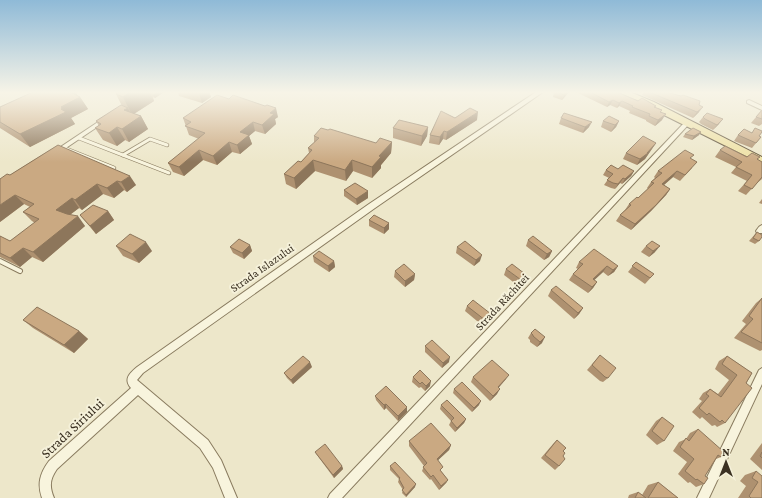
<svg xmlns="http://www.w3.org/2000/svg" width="762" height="498" viewBox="0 0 762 498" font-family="'Crimson Pro',serif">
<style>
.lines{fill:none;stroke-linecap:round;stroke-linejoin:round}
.service-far1-casing{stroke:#897b5f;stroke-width:4.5}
.service-casing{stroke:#897b5f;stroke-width:6}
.minor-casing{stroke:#897b5f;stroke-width:2}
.primary-casing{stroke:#584933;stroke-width:2}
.service-far1{stroke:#f8f4dd;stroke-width:3}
.service{stroke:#f8f4dd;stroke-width:4}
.minor{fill:#f8f4dd;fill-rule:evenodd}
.primary{fill:#eee1a5;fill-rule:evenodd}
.wall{fill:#ae9170}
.shaded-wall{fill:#8d765b}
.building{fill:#caa982;stroke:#8d765b}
.labels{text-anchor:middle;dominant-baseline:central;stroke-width:4;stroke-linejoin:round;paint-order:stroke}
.street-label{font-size:12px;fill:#3b3122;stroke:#f5f1da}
.near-street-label{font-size:14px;fill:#3b3122;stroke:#f5f1da}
</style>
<rect width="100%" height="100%" fill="#ede7ca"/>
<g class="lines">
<g class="service-far1-casing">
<g id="service-far1">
<path d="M 79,138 L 169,173"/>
<path d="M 64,148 L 114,168"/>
<path d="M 123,155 L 150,139 L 167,145"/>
</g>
</g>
<g class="service-casing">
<path id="service" d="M 0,261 L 20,271"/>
</g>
<g class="minor-casing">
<g id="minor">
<path d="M 536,92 L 543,92 L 375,208 L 143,373 L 137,380 L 208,440 L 221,460 L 237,498 L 225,498 L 213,468 L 200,448 L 138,395 L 57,469 C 50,479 49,486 54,498 L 42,498 C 37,484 40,473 49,461 L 131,388 C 123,379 130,373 137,367 L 369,204 Z"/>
<path d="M 749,100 L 762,106 L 762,110 L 747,103 L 747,101 Z"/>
<path d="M 107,116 L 109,117 L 109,119 L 57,154 L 53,154 L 53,152 Z"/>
<path d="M 687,121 L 690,123 L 689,124 L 342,498 L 328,498 L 330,494 L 685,122 Z"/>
<path d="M 762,225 L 762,233 L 757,233 L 756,231 C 758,228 759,226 762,225 Z"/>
<path d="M 762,368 L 762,384 L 709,498 L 697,498 L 759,370 Z"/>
</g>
</g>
<g class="primary-casing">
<path id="primary" d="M 618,92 L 630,92 L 654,102 L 762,157 L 762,164 Z"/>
</g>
<use href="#service-far1" class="service-far1"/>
<use href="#service" class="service"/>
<use href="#minor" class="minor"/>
<use href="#primary" class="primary"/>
</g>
<g class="wall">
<path d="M 33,92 L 75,92 L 78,96 L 80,97 L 88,109 L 71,118 L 75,124 L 30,147 L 0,128 L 0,107 Z"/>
<path d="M 164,92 L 155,98 L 153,97 L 154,101 L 134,114 L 141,116 L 148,129 L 129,142 L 125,140 L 117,146 L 103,140 L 95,128 L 99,126 L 96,121 L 122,106 L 116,94 Z"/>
<path d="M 178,92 L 209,92 L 211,97 L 202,103 L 179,96 Z"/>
<path d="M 554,92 L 569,92 L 562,100 L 553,97 Z"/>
<path d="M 576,92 L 617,92 L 662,110 L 661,112 L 662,120 L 655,126 L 646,121 L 646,120 L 629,113 L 630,111 L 619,106 L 617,108 L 610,105 L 607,107 Z"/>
<path d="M 644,92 L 666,92 L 699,112 L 693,118 L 642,95 Z"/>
<path d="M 762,110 L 762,124 L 759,126 L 751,123 Z"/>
<path d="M 278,117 L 275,119 L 276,124 L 265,134 L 255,131 L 249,136 L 252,144 L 240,154 L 232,152 L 217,165 L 203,160 L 184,176 L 173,172 L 168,163 L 199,139 L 189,135 L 183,118 Z"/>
<path d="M 703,117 L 719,124 L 713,130 L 701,124 L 699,122 Z"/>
<path d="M 455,118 L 477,120 L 446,140 L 443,139 L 439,145 L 429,143 L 430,135 Z"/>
<path d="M 561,118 L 589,127 L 583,133 L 559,124 Z"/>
<path d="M 603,121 L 619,121 L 616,127 L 611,132 L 601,127 Z"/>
<path d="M 428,127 L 427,136 L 421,146 L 393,138 L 393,128 Z"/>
<path d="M 685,134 L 699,135 L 692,140 L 683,137 Z"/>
<path d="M 738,135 L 761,137 L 752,148 L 734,141 Z"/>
<path d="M 314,136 L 376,143 L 392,142 L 391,153 L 381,165 L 381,168 L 372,178 L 353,171 L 346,181 L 315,171 L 296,189 L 286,184 L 284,174 L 301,162 L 309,153 L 308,148 L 314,143 Z"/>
<path d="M 656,143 L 645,159 L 637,165 L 623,159 L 626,153 Z"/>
<path d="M 58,145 L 136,185 L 127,192 L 124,190 L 114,198 L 103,194 L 82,210 L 79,208 L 70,215 L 85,226 L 43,262 L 32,257 L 20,267 L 0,257 L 0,236 L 10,241 L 35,223 L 32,221 L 23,212 L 30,207 L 24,204 L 0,222 L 10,175 Z"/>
<path d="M 720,150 L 758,159 L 762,179 L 757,183 L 746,195 L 738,191 L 747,181 L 731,173 L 736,167 L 715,157 Z"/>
<path d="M 691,159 L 692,168 L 680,181 L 673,177 L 664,185 L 670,189 L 666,195 L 651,211 L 631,230 L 616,221 L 620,215 L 625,210 L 629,204 L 638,198 L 648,189 L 647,188 L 651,182 L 655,178 L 654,177 L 658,171 Z"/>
<path d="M 618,169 L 634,171 L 631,176 L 622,184 L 620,183 L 615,189 L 611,188 L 604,185 L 609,178 L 603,175 L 606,170 Z"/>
<path d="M 344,190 L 368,191 L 368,198 L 357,205 L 344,196 Z"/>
<path d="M 762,199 L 762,204 L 759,203 Z"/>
<path d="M 108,211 L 114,220 L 96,234 L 80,215 Z"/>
<path d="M 369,220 L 389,223 L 389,229 L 384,234 L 369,226 Z"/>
<path d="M 757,232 L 759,241 L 755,244 L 749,241 Z"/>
<path d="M 528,240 L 552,251 L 549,257 L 544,260 L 526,246 Z"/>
<path d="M 250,245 L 252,251 L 244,259 L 233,253 L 230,247 Z"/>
<path d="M 116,246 L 152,251 L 139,263 L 123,256 Z"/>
<path d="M 646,246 L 655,252 L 649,257 L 641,252 Z"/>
<path d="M 457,247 L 480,261 L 474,266 L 456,253 Z"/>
<path d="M 313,256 L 334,261 L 335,267 L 329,272 L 314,262 Z"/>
<path d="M 579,262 L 618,266 L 614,272 L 608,276 L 603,272 L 594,280 L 597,282 L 593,288 L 588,293 L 569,280 L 573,274 L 578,269 L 576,268 Z"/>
<path d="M 636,262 L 654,274 L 645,284 L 628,272 Z"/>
<path d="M 506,269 L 526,283 L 521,288 L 504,275 Z"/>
<path d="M 395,271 L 415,274 L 414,280 L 405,287 L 394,277 Z"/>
<path d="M 551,290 L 583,308 L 579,314 L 574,319 L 548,296 Z"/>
<path d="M 762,298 L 762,350 L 760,351 L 734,338 L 746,324 L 742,321 L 756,303 Z"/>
<path d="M 467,306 L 489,320 L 483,326 L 465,311 Z"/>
<path d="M 23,320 L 79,331 L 88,339 L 74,353 L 33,328 Z"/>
<path d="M 531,333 L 542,343 L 537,347 L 530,342 L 530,340 L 528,338 Z"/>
<path d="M 425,346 L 449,362 L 442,368 L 425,352 Z"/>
<path d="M 600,355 L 608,378 L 603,382 L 600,381 L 587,370 Z"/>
<path d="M 727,356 L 752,373 L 725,423 L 717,427 L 715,425 L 712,426 L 702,417 L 700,419 L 692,412 L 702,401 L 699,399 L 703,393 L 710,389 L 718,394 L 729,380 L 715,369 L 719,361 Z"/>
<path d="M 312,367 L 293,384 L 287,378 L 284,373 Z"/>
<path d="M 413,377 L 430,386 L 425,391 L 421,387 L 419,388 L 412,382 Z"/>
<path d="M 473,377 L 506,379 L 498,388 L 497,394 L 490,401 L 471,382 Z"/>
<path d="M 454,389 L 479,405 L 472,412 L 453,393 Z"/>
<path d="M 375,396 L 407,412 L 398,421 L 386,408 L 384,410 L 376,400 Z"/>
<path d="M 441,405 L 466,419 L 464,423 L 455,432 L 449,425 L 451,421 L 440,409 Z"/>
<path d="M 662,417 L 664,441 L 657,445 L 646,435 L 656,421 Z"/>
<path d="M 698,429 L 721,457 L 716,459 L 705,476 L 704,484 L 696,487 L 690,482 L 688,483 L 678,474 L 687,462 L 673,451 L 679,442 L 686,439 L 690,433 Z"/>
<path d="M 557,440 L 563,451 L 563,456 L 559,466 L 555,470 L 541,458 L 553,444 Z"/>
<path d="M 409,441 L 451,445 L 449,450 L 438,460 L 441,471 L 448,480 L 446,483 L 439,490 L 431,479 L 430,480 L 422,471 L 424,466 L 409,446 Z"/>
<path d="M 762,443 L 762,470 L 750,459 Z"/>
<path d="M 315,452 L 342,466 L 343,469 L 334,478 L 317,455 Z"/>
<path d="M 390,466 L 415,487 L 406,497 L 402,493 L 403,490 L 398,482 L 399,479 L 390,470 Z"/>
<path d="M 756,471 L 762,498 L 738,498 L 746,486 L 740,481 L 745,475 Z"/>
<path d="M 658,482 L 678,498 L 628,498 L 629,495 L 638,492 L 642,495 L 648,485 Z"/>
</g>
<g class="shaded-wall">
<path d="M 64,92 L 75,92 L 78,96 Z"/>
<path d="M 130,92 L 150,92 L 154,101 L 132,115 L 123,97 Z"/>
<path d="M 158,92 L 164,92 L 155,98 L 153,95 Z"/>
<path d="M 201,92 L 209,92 L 211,97 L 202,103 L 199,93 Z"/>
<path d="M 566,92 L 569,92 L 562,100 L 564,95 Z"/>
<path d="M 80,97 L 88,109 L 71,118 L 75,124 L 30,147 L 20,134 L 61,107 Z"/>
<path d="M 613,100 L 610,105 L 607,107 L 609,102 Z"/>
<path d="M 622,101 L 619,106 L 617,108 L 619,103 Z"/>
<path d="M 703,107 L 699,112 L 693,118 L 697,112 Z"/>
<path d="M 128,108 L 134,121 L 141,116 L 148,129 L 129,142 L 122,129 L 124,110 Z"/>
<path d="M 276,108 L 278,117 L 275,119 L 276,124 L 265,134 L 262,125 L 270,113 Z"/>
<path d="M 478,112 L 477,120 L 446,140 L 447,132 Z"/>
<path d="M 666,114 L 662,120 L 655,126 L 658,120 Z"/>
<path d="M 723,119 L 719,124 L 713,130 L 717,125 Z"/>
<path d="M 619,121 L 616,127 L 611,132 L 615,125 Z"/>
<path d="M 253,122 L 255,131 L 249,136 L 252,144 L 240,154 L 237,145 L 240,132 Z"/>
<path d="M 592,122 L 589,127 L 583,133 L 585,127 Z"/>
<path d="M 117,127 L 125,140 L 117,146 L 109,133 Z"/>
<path d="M 428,127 L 427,136 L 421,146 L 422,136 Z"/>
<path d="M 444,131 L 443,139 L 439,145 L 440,137 Z"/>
<path d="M 701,132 L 699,135 L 692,140 L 694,136 Z"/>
<path d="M 229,142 L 232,152 L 217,165 L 213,156 Z"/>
<path d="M 392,142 L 391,153 L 381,165 L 381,168 L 372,178 L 372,167 L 379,156 Z"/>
<path d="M 656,143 L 645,159 L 637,165 L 640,159 Z"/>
<path d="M 199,150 L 203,160 L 184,176 L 179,167 Z"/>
<path d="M 313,160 L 315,171 L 296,189 L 294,178 Z"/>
<path d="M 352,160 L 353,171 L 346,181 L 345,170 Z"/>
<path d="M 634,171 L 631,176 L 622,184 L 625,179 Z"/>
<path d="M 677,171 L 673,177 L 658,190 L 662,184 Z"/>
<path d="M 130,176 L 136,185 L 127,192 L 121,182 Z"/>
<path d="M 623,178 L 620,183 L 615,189 L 618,184 Z"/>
<path d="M 117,181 L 124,190 L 114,198 L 107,188 Z"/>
<path d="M 97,184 L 103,194 L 82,210 L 75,200 Z"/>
<path d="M 670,189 L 666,195 L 651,211 L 631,230 L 635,224 Z"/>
<path d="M 368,191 L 368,198 L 357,205 L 356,199 Z"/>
<path d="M 15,195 L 24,204 L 0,222 L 0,205 Z"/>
<path d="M 72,198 L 79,208 L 64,219 L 56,210 Z"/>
<path d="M 108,211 L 114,220 L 96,234 L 90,226 Z"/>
<path d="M 78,216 L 85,226 L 43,262 L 33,252 Z"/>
<path d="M 389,223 L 389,229 L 384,234 L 384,228 Z"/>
<path d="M 146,242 L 152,251 L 139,263 L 132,254 Z"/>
<path d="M 250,245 L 252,251 L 244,259 L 242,253 Z"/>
<path d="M 660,246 L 655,252 L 649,257 L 653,251 Z"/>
<path d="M 23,248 L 32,257 L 20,267 L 10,258 Z"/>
<path d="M 552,251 L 549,257 L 544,260 L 547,254 Z"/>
<path d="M 482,255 L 480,261 L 474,266 L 476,260 Z"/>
<path d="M 334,261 L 335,267 L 329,272 L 328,266 Z"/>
<path d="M 607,266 L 603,272 L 589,285 L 593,279 Z"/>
<path d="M 618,266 L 614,272 L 608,276 L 613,270 Z"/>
<path d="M 415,274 L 414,280 L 405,287 L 405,281 Z"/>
<path d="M 529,277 L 526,283 L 521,288 L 524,282 Z"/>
<path d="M 597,282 L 593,288 L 588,293 L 592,287 Z"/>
<path d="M 583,308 L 579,314 L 574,319 L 578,313 Z"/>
<path d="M 491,314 L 489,320 L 483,326 L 485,320 Z"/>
<path d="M 79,331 L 88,339 L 74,353 L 64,345 Z"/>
<path d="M 545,337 L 542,343 L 537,347 L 540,342 Z"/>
<path d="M 450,357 L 449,362 L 442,368 L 443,363 Z"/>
<path d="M 310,362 L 312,367 L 293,384 L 291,380 Z"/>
<path d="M 509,375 L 506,379 L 495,392 L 498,387 Z"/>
<path d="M 431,381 L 430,386 L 425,391 L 426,386 Z"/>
<path d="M 500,389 L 497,394 L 490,401 L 493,396 Z"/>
<path d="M 481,401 L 479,405 L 472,412 L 474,408 Z"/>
<path d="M 386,404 L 386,408 L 384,410 L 384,405 Z"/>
<path d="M 407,407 L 407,412 L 398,421 L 398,416 Z"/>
<path d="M 466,419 L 464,423 L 455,432 L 457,428 Z"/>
<path d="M 451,445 L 449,450 L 435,463 L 437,459 Z"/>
<path d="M 342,466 L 343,469 L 334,478 L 333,475 Z"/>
<path d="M 448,480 L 446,483 L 439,490 L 441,486 Z"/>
<path d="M 416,484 L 415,487 L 406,497 L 406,495 Z"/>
</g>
<g class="building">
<path d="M 33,92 L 70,92 L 80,97 L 61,107 L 63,108 L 61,109 L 66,112 L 20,134 L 0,122 L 0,107 Z"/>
<path d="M 119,92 L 130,92 L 123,97 L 116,94 Z"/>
<path d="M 150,92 L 158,92 L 153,95 L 151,94 Z"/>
<path d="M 557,92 L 566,92 L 564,95 Z"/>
<path d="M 590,92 L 617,92 L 638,101 L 642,98 L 656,106 L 654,107 L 662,110 L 660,112 L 666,114 L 658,120 L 649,116 L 650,114 L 632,107 L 633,106 L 622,101 L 619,103 L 613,100 L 609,102 Z"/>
<path d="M 649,92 L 666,92 L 681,96 L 683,95 L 700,101 L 699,105 L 703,107 L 697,112 Z"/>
<path d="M 217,95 L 229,99 L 233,95 L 265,106 L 267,105 L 276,108 L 270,113 L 274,114 L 262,125 L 253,122 L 240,132 L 249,135 L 237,145 L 229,142 L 213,156 L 199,150 L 179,167 L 168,163 L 205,133 L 185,126 L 191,122 L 183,118 Z"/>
<path d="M 121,105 L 128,108 L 124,110 L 141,116 L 122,129 L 117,127 L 109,133 L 95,128 L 101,124 L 96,121 Z"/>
<path d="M 470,108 L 478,112 L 447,132 L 444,131 L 440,137 L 430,135 L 441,111 L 455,118 Z"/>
<path d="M 762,110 L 762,119 L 756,117 Z"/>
<path d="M 564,113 L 592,122 L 585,127 L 561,118 Z"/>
<path d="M 707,113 L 723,119 L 717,125 L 705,119 L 703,117 Z"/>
<path d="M 609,116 L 619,121 L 615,125 L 603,121 Z"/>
<path d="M 399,120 L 428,127 L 422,136 L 393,128 Z"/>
<path d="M 321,128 L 328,130 L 330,129 L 376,143 L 380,138 L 392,142 L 379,156 L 381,157 L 372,167 L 352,160 L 345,170 L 313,160 L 294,178 L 284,174 L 298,161 L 301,162 L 312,150 L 308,148 L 319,138 L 314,136 Z"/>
<path d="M 693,128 L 701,132 L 694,136 L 685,134 Z"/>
<path d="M 755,128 L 762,131 L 762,132 L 759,136 L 761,137 L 756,143 L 738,135 L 744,129 L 752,133 Z"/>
<path d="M 643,136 L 656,143 L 647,153 L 648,153 L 640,159 L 626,153 Z"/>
<path d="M 58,145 L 130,176 L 121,182 L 117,181 L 107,188 L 97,184 L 75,200 L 72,198 L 56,210 L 67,214 L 78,216 L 33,252 L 23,248 L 10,258 L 0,253 L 0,236 L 10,241 L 39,219 L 23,212 L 34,204 L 15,195 L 0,205 L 0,179 L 7,174 L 10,175 Z"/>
<path d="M 725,146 L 747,157 L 752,153 L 760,157 L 757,159 L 762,162 L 762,177 L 752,189 L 744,185 L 752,175 L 736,167 L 742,162 L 720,150 Z"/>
<path d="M 685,150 L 694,155 L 690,158 L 697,162 L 685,175 L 677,171 L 662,184 L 670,189 L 656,205 L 635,224 L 620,215 L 631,205 L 629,204 L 637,197 L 638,198 L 654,183 L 651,182 L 662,173 L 658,171 Z"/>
<path d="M 611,165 L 618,169 L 623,165 L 634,171 L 625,179 L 623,178 L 618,184 L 613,183 L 607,180 L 613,174 L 606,170 Z"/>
<path d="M 355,183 L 368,191 L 356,199 L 344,190 Z"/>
<path d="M 93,205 L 108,211 L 90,226 L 80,215 Z"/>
<path d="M 374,215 L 389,223 L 384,228 L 369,220 Z"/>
<path d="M 757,232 L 762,235 L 762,237 L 759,241 L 753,238 Z"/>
<path d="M 130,234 L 146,242 L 132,254 L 116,246 Z"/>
<path d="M 533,236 L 552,251 L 547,254 L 528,240 Z"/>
<path d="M 239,239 L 250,245 L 242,253 L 230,247 Z"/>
<path d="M 465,241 L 482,255 L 476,260 L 457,247 Z"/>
<path d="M 652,241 L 660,246 L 653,251 L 646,246 Z"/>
<path d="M 594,249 L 618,266 L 613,270 L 607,266 L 593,279 L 597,282 L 592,287 L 573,274 L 583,264 L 579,262 Z"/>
<path d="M 319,251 L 334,261 L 328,266 L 313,256 Z"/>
<path d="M 636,262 L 654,274 L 650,278 L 632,266 Z"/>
<path d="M 404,264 L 415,274 L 405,281 L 395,271 Z"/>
<path d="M 512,264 L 529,277 L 524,282 L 506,269 Z"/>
<path d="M 556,286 L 583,308 L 578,313 L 551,290 Z"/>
<path d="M 762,298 L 762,343 L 741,332 L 753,319 L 749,316 Z"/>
<path d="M 473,300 L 491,314 L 485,320 L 467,306 Z"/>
<path d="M 37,307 L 79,331 L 64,345 L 23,320 Z"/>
<path d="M 535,329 L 545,337 L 540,342 L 533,336 L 533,335 L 531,333 Z"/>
<path d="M 432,340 L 450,357 L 443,363 L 425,346 Z"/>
<path d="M 600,355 L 616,368 L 608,378 L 605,377 L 592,365 Z"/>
<path d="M 303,356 L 310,362 L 291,380 L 284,373 Z"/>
<path d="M 727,356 L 752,373 L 746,383 L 752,388 L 725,423 L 722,420 L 720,422 L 709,413 L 707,415 L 699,408 L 709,396 L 706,394 L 710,389 L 721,397 L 737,375 L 722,364 Z"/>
<path d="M 492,360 L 509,375 L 498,387 L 500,389 L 493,396 L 473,377 Z"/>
<path d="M 420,370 L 431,381 L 426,386 L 422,382 L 420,384 L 413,377 Z"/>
<path d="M 462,382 L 481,401 L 474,408 L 454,389 Z"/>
<path d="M 386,386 L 407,407 L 398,416 L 386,404 L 384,405 L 375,396 Z"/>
<path d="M 447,400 L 466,419 L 457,428 L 451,421 L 454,418 L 441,405 Z"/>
<path d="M 662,417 L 674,426 L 664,441 L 652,431 Z"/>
<path d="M 431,423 L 451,445 L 437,459 L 443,467 L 440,470 L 448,480 L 441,486 L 433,475 L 431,477 L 423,467 L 427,463 L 409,441 Z"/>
<path d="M 698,429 L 724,452 L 721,457 L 718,455 L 705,476 L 708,478 L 704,484 L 697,479 L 696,480 L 685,471 L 694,459 L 680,447 L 686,438 L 689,441 Z"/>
<path d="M 557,440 L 566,448 L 563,451 L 565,453 L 563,456 L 565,459 L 559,466 L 545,455 Z"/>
<path d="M 325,444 L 342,466 L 333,475 L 315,452 Z"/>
<path d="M 762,452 L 762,458 L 760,456 Z"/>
<path d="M 395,462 L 416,484 L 406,495 L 402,490 L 404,488 L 399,479 L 400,478 L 390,466 Z"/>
<path d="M 756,471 L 762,476 L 762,498 L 751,498 L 749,496 L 758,482 L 752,478 Z"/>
<path d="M 658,482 L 678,498 L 648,498 Z"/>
<path d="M 638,492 L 646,498 L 635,498 Z"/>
</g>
<linearGradient id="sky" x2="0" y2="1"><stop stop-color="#8fbad7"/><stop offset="0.57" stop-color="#f7f4e7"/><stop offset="1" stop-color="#f7f4e7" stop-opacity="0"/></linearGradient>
<rect width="762" height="162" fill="url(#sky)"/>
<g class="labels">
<g class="street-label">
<text transform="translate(262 268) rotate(-35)">Strada Islazului</text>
<text transform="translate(502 302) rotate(-47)">Strada Răchitei</text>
</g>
<g class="near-street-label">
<text transform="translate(72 428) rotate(-43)">Strada Siriului</text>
</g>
</g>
<g transform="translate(726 462)" stroke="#f5f1da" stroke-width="3" paint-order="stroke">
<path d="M0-3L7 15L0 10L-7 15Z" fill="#3b3122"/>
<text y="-6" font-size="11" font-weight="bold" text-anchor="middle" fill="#3b3122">N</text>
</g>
</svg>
